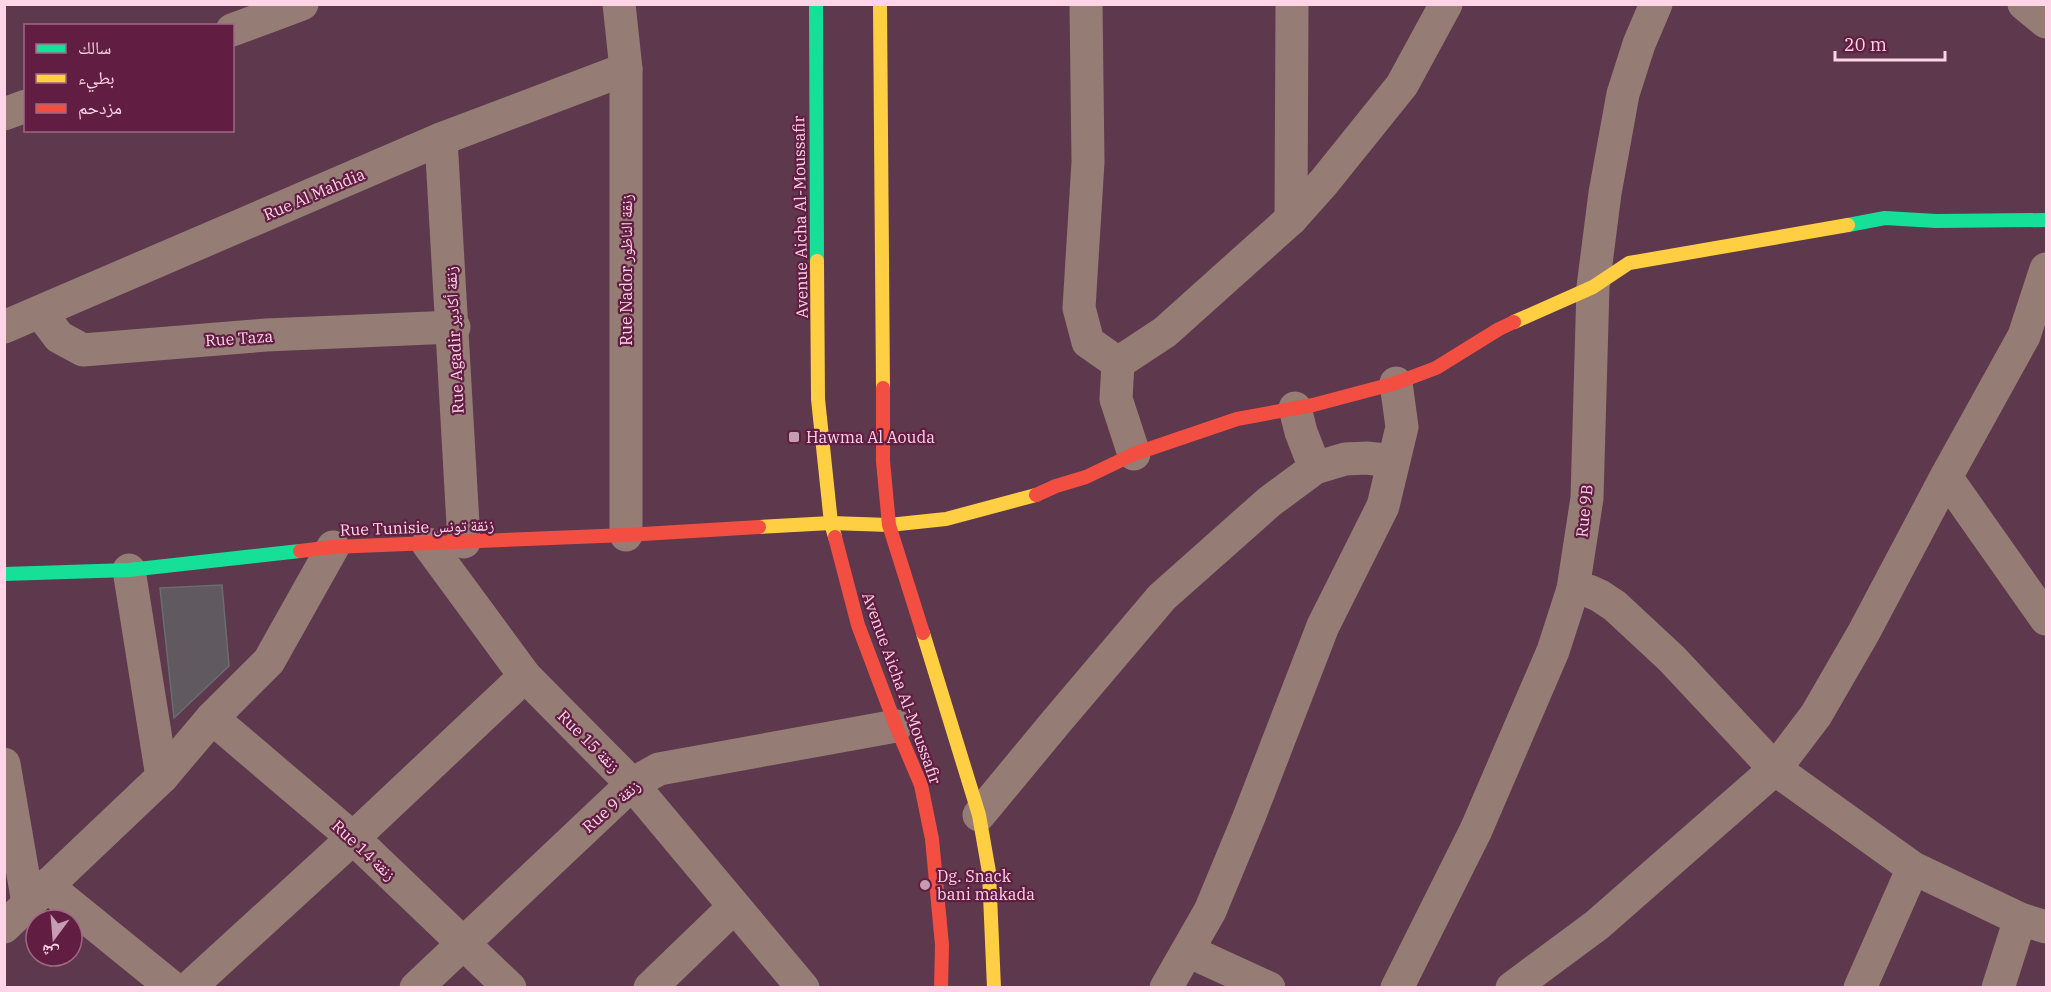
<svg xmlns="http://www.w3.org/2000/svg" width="2051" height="992" viewBox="0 0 2051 992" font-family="'IBM Plex Serif','Noto Naskh Arabic',serif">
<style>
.building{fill:#605a60;stroke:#6a6c6f;stroke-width:1.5}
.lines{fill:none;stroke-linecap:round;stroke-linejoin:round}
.street{stroke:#957d75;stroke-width:33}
.fast{stroke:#16e098;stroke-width:14}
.slow{stroke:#ffcf43;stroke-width:14}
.jam{stroke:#f24e42;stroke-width:14}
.poi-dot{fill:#c69db0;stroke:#611e42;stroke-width:2}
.labels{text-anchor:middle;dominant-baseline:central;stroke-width:4.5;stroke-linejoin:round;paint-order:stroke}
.street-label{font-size:16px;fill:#fed4e6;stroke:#611e42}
.poi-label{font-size:16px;fill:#fed4e6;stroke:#611e42;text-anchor:start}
</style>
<rect width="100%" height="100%" fill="#5e384c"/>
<path class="building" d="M 222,585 L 229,666 L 174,718 L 160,588 Z"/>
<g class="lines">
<g class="street">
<path d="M 619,4 L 626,69 L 626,535"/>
<path d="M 1086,4 L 1088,162 L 1079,308 L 1088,342 L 1118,363"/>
<path d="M 2024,4 L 2046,22"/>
<path d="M 232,30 L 302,4"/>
<path d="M 4,114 L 26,106"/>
<path d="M 441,139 L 464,542"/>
<path d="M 1291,219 L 1292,4"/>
<path d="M 40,312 L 59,337 L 83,350 L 266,335 L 454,327"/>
<path d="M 4,327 L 441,139 L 626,69"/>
<path d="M 1295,408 L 1301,432 L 1315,468"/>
<path d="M 1134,454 L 1116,399 L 1118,363 L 1165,332 L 1291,219 L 1324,182 L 1402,85 L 1446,4"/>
<path d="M 1946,477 L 2046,619"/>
<path d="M 428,544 L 525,676 L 632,784 L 803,988"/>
<path d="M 129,570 L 162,777"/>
<path d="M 1573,589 L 1589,591 L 1600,596 L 1615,606 L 1672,659 L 1775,769 L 1913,868 L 2020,919 L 2046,927"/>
<path d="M 212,718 L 353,838 L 510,988"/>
<path d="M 4,764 L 28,903"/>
<path d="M 979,815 L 1056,722 L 1162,597 L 1269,502 L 1315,468 L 1345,459 L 1367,458 L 1392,461"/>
<path d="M 46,885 L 173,988"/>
<path d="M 4,927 L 162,777 L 212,718 L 269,661 L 333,547"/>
<path d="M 1188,951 L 1269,988"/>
<path d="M 189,988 L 353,838 L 525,676"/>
<path d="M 416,988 L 632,784 L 659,769 L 896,726"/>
<path d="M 650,988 L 734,907"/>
<path d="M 1166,988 L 1210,911 L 1249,817 L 1323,626 L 1383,506 L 1402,427 L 1396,383"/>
<path d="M 1397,988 L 1476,830 L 1553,651 L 1573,589 L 1587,498 L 1593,287 L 1605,193 L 1623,94 L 1639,44 L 1656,4"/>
<path d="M 1512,988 L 1597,925 L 1775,769 L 1816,715 L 1864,632 L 1946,477 L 2024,336 L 2046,269"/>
<path d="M 1860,988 L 1913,868"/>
<path d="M 1998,988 L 2020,919"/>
</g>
<g class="fast">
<path d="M 816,4 L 817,261"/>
<path d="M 1848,225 L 1885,218 L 1936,221 L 2046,220"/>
<path d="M 4,574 L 129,570 L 300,551"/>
</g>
<g class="slow">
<path d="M 880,4 L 883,388"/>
<path d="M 817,261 L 818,399 L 831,523 L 835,537"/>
<path d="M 1514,322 L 1593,287 L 1629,263 L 1848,225"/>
<path d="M 759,527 L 831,523 L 889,525 L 946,519 L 1036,495"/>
<path d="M 923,633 L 979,815 L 989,872 L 994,988"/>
</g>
<g class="jam">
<path d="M 883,388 L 883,461 L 889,525 L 923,633"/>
<path d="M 1036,495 L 1056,486 L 1086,477 L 1134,454 L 1237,419 L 1313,405 L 1396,383 L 1436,368 L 1499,329 L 1514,322"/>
<path d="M 835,537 L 858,625 L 896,726 L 921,785 L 932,839 L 942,945 L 941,988"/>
<path d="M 300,551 L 333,547 L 626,535 L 759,527"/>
</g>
</g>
<g class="poi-dot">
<rect x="788" y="431" width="12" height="12" rx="3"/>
<circle cx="925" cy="885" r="6"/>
</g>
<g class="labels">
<g class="street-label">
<text transform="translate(314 194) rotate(-23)">Rue Al Mahdia</text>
<text transform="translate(800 217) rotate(-91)">Avenue Aicha Al-Moussafir</text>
<text transform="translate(626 270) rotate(-90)">Rue Nador زنقة الناظور</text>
<text transform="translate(239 338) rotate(-4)">Rue Taza</text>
<text transform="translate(454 340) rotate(-93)">Rue Agadir زنقة أكادير</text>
<text transform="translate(1584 511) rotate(-84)">Rue 9B</text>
<text transform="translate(417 527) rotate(-2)">Rue Tunisie زنقة تونس</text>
<text transform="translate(902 688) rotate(70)">Avenue Aicha Al-Moussafir</text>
<text transform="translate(589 741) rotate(45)">Rue 15 زنقة</text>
<text transform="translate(611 806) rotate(-41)">Rue 9 زنقة</text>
<text transform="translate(364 850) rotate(43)">Rue 14 زنقة</text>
</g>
<g class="poi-label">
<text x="806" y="437">Hawma Al Aouda</text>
<text x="937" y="876">Dg. Snack<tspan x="937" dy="18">bani makada</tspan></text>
</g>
</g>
<rect width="2051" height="992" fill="none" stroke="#fed4e6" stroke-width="12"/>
<rect x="24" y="24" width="210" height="108" fill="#611e42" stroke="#a06784" stroke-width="1.5"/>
<rect x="36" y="44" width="30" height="9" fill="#16e098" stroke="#a06784" stroke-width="1.5"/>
<text x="78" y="54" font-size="18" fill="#fed4e6">سالك</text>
<rect x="36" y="74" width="30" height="9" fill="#ffcf43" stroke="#a06784" stroke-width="1.5"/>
<text x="78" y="84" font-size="18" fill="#fed4e6">بطيء</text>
<rect x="36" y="104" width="30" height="9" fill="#f24e42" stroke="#a06784" stroke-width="1.5"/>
<text x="78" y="114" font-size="18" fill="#fed4e6">مزدحم</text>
<g transform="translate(54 938) rotate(196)"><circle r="28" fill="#611e42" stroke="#a06784" stroke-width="1.5"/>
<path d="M0-4.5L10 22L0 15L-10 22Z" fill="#c69db0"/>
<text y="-9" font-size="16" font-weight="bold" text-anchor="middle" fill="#fed4e6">ش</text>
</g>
<path d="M1835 51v9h110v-9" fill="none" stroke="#fed4e6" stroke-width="3"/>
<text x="1844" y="51" font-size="18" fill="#fed4e6" stroke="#611e42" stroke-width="4.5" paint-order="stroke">20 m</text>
</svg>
